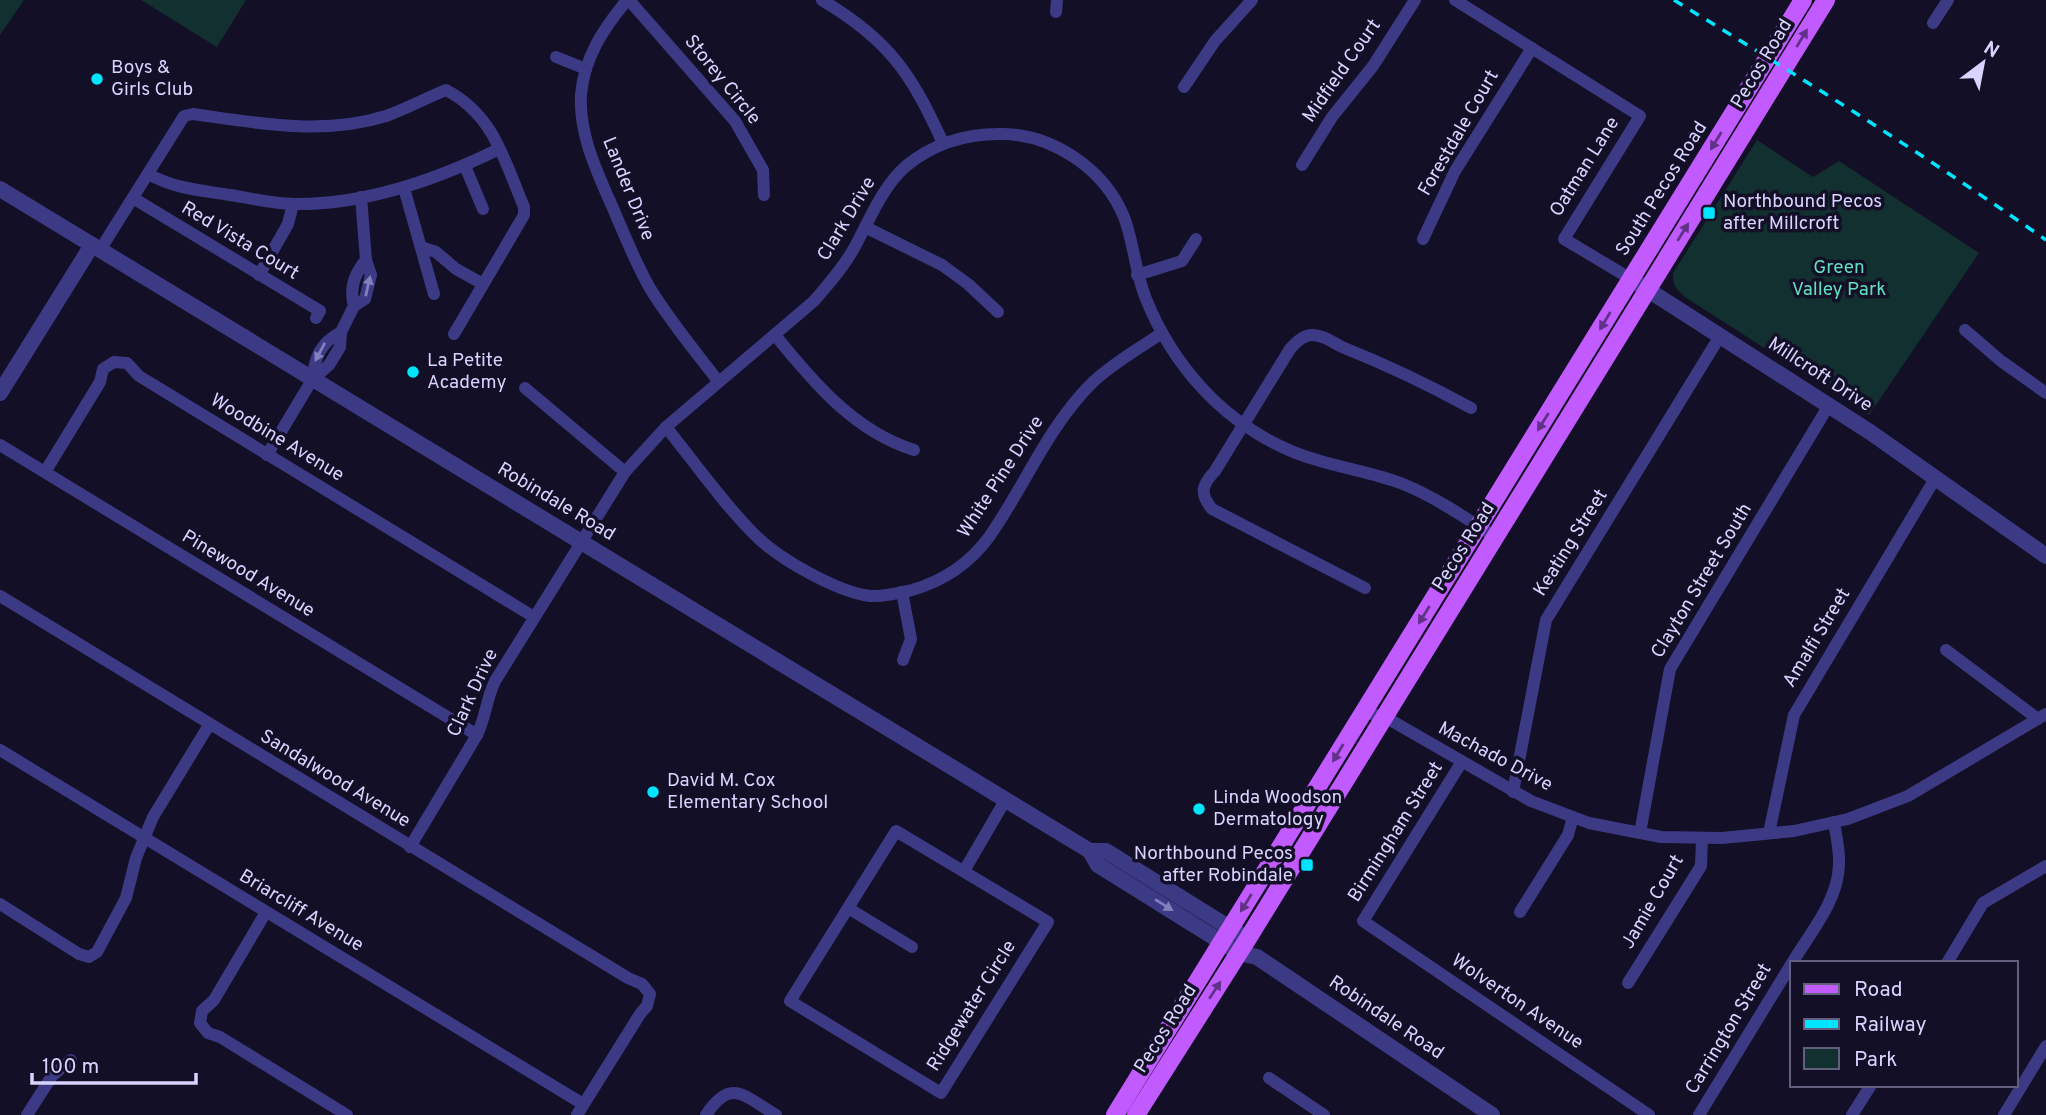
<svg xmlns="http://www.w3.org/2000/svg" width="2046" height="1115" viewBox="0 0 2046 1115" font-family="Overpass,sans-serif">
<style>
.green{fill:#12302f}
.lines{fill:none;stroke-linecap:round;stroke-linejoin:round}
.minor{stroke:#3d3a85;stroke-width:12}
.tertiary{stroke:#3d3a85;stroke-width:16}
.primary{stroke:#c25bff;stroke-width:18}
.rail{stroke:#00e5ff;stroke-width:3.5;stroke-dasharray:10 9;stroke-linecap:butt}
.oneway{fill:#623188}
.oneway2{fill:#837fbc}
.poi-dot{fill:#00e5ff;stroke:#130f26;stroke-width:2.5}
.labels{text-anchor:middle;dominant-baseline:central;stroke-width:7;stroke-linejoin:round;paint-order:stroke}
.street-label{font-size:19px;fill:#d9d4ff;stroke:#130f26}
.poi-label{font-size:19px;fill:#d9d4ff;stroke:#130f26;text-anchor:start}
.park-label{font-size:19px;fill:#5fe0c0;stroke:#130f26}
</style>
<rect width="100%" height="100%" fill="#130f26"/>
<g class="green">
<path d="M 0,0 L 24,0 L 0,35 Z"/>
<path d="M 141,0 L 246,0 L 217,47 Z"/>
<path d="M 1757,140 L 1813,177 L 1839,161 L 1979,253 L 1869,415 L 1688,299 C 1678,291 1672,287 1673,273 Z"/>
</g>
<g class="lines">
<g class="minor">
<path d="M 627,0 C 604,28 584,57 581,95 C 579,131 594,165 608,197 C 622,228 634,261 651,290 C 671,322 695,351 718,381"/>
<path d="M 629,0 L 735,121 L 763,170 L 764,195"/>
<path d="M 822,0 C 889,40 911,73 943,143"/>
<path d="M 1455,0 L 1640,116 L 1564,239 L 1631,279"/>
<path d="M 1056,12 L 1057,0"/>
<path d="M 1933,23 L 1948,0"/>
<path d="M 556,57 L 586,69"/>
<path d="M 1184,87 L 1215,41 L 1252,0"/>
<path d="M 1302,165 L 1332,117 L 1373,66 L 1415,0"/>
<path d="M 465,166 L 483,209"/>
<path d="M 148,174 C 176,189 199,190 230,195 C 251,198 273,204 294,204 C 366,205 436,180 499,149"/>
<path d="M 404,188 L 434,294"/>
<path d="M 133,198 L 320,311 L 316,318"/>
<path d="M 865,227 L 942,265 L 968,284 L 998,312"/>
<path d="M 1423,239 L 1455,171 L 1532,48"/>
<path d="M 421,247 L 436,252 L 456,269 L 483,284"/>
<path d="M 100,250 L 184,116 L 193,114 C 257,123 322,136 386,116 C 406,109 426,98 446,90 C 494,115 504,160 524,207 L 524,215 L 454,334"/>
<path d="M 259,275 L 288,224 L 293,204"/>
<path d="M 1137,275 L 1182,261 L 1196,239"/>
<path d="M 354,306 C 349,289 355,273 366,260"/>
<path d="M 1965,330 L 2001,361 L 2046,393"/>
<path d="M 775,335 C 813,382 854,431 914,450"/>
<path d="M 312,380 C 315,357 320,343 341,332"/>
<path d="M 525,388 L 625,472"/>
<path d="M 666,427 C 695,463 722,502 754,534 C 777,558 837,592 870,596 C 883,597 899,593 912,590 C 943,581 970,563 989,537 C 1025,486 1048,426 1093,382 C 1113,363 1138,349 1162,333"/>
<path d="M 0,445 L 477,735"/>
<path d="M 267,455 L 312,380 L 329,365 L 340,347 L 341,332 L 354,306 L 365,299 L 371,275 L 366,260 L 361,197"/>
<path d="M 45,472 L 100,382 L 103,369 L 114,362 L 127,363 L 139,376 L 534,617"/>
<path d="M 1365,588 L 1212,509 C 1199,493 1202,485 1215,471 L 1290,349 C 1296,342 1303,335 1312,335 C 1324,335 1332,342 1342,347 C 1387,365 1429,385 1471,408"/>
<path d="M 902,592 L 911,639 L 903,660"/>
<path d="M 0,596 L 628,978 L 642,984 L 650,994 L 647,1006 L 640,1014 L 577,1115"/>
<path d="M 1946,650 L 2038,719"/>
<path d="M 1363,712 L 1385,717 L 1531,801 L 1589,823 L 1661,837 L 1722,838 L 1794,831 L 1848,819 L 1908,796 L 2046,714"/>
<path d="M 0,750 L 583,1104"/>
<path d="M 1461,763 L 1363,921 L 1649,1115"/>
<path d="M 1513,792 L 1546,620 L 1720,336"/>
<path d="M 896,831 L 1048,922 L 941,1093 L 790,1001 Z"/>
<path d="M 1640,833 L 1670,669 L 1829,405"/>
<path d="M 1769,833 L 1794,715 L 1936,477"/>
<path d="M 410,847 L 477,735 C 486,716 486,700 495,681 L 625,472 L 666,427 L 814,301 C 828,285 842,269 853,250 C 869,222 881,188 906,166 C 933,144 966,134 999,134 C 1051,133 1104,168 1124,217 C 1134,243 1135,272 1146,299 C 1159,331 1178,362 1202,388 C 1232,421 1274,448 1317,460 C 1346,469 1375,473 1403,484 C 1435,497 1466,518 1495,537"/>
<path d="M 964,871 L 1006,799"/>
<path d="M 0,904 L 79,954 L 89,957 L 97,952 L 126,898 L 136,858 L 153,817 L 209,725"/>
<path d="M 848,908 L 912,947"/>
<path d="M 266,912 L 214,1000 L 202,1011 L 200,1023 L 208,1033 L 220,1037 L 347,1115"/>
<path d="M 1520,912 L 1568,835 L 1573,817"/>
<path d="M 1792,963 C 1810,933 1838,901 1839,865 C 1840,851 1836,836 1834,822"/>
<path d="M 1947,963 L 1983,903 L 2046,866"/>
<path d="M 1628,983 L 1701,866 L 1702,838"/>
<path d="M 1269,1078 L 1324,1115"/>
<path d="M 27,1115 L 52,1076 L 71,1060"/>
<path d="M 706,1115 C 731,1077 744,1096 776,1115"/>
<path d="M 1699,1115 L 1792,963"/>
<path d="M 1852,1115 L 1871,1085"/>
<path d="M 2004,1115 L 2046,1046"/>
</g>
<g class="tertiary">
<path d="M 0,189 L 1090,851 L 1098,865 L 1239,953 L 1257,957 L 1492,1115"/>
<path d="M 1631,279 L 1870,432 L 2046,556"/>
<path d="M 0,393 L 92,245"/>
<path d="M 1090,851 L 1106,851 L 1241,935"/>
</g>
<g class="primary">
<path d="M 1115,1115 L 1803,0"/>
<path d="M 1136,1115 L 1247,940 L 1826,0"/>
</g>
<path class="rail" d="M 1674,0 C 1800,77 1925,155 2046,240"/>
</g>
<defs><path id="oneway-solid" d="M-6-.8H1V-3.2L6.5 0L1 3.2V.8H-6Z" transform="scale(1.75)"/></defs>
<g class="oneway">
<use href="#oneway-solid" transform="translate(1802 38) rotate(-59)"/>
<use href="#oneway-solid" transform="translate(1716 141) rotate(122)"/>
<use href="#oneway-solid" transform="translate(1683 232) rotate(-58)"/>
<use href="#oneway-solid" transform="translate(1605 321) rotate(121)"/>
<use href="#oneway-solid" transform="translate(1543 422) rotate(122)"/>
<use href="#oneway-solid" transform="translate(1424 615) rotate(122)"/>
<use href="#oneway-solid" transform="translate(1338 753) rotate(121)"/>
<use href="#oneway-solid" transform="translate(1246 903) rotate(122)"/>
<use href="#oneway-solid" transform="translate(1215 990) rotate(-57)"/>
</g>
<g class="oneway2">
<use href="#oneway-solid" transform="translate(368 286) rotate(-77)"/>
<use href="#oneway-solid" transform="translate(320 352) rotate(118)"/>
<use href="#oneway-solid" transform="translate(1164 905) rotate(32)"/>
</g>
<g class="poi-dot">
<circle cx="97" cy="79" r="7"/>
<rect x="1702" y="206" width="14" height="14" rx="3.5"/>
<circle cx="413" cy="372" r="7"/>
<circle cx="653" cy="792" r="7"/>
<circle cx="1199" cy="809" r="7"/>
<rect x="1300" y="858" width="14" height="14" rx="3.5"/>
</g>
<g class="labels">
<g class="street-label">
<text transform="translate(1762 64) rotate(-59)">Pecos Road</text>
<text transform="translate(1342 71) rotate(-55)">Midfield Court</text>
<text transform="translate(722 80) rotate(51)">Storey Circle</text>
<text transform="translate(1459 133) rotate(-60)">Forestdale Court</text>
<text transform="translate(1585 167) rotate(-58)">Oatman Lane</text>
<text transform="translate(628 189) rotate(68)">Lander Drive</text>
<text transform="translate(1662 189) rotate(-58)">South Pecos Road</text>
<text transform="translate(847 219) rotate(-59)">Clark Drive</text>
<text transform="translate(240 241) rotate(31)">Red Vista Court</text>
<text transform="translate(1820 375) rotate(33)">Millcroft Drive</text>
<text transform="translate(277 438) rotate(31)">Woodbine Avenue</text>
<text transform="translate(1001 477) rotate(-57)">White Pine Drive</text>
<text transform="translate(556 502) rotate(31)">Robindale Road</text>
<text transform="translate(1571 543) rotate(-58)">Keating Street</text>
<text transform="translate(1464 547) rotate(-58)">Pecos Road</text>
<text transform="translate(248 574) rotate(31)">Pinewood Avenue</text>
<text transform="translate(1702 581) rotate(-59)">Clayton Street South</text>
<text transform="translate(1817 638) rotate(-59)">Amalfi Street</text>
<text transform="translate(473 693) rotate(-65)">Clark Drive</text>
<text transform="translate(1495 757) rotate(28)">Machado Drive</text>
<text transform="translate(335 779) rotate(31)">Sandalwood Avenue</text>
<text transform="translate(1396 832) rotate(-58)">Birmingham Street</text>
<text transform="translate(1653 902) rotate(-60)">Jamie Court</text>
<text transform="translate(301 911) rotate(31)">Briarcliff Avenue</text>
<text transform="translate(1517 1002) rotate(34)">Wolverton Avenue</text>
<text transform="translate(972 1006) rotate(-58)">Ridgewater Circle</text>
<text transform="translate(1386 1018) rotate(34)">Robindale Road</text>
<text transform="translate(1166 1029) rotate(-58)">Pecos Road</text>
<text transform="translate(1729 1029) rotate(-59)">Carrington Street</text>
</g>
<g class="poi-label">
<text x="111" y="68">Boys &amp;<tspan x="111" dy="22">Girls Club</tspan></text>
<text x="1723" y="202">Northbound Pecos<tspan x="1723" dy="22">after Millcroft</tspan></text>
<text x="427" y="361">La Petite<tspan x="427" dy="22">Academy</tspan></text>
<text x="667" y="781">David M. Cox<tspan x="667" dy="22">Elementary School</tspan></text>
<text x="1213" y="798">Linda Woodson<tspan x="1213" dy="22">Dermatology</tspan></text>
<text x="1293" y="854" text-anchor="end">Northbound Pecos<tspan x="1293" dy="22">after Robindale</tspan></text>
</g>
<g class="park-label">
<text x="1839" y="268">Green<tspan x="1839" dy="22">Valley Park</tspan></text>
</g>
</g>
<rect x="1790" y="961" width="228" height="126" fill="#130f26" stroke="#625e7d" stroke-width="2"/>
<rect x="1804" y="984" width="35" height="10" fill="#c25bff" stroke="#625e7d" stroke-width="2"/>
<text x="1854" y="996" font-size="21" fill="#d9d4ff">Road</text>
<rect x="1804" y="1019" width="35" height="10" fill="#00e5ff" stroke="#625e7d" stroke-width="2"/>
<text x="1854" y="1031" font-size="21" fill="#d9d4ff">Railway</text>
<rect x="1804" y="1048" width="35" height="21" fill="#12302f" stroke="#625e7d" stroke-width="2"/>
<text x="1854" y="1066" font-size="21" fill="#d9d4ff">Park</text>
<g transform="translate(1983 63) rotate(32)" stroke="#130f26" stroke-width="5" paint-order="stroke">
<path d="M0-5L12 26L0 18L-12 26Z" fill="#d9d4ff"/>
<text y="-10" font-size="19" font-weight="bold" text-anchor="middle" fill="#d9d4ff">N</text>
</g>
<path d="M32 1073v10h164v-10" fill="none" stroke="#d9d4ff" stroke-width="3.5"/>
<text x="42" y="1073" font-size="21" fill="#d9d4ff" stroke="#130f26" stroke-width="5" paint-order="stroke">100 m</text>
</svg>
